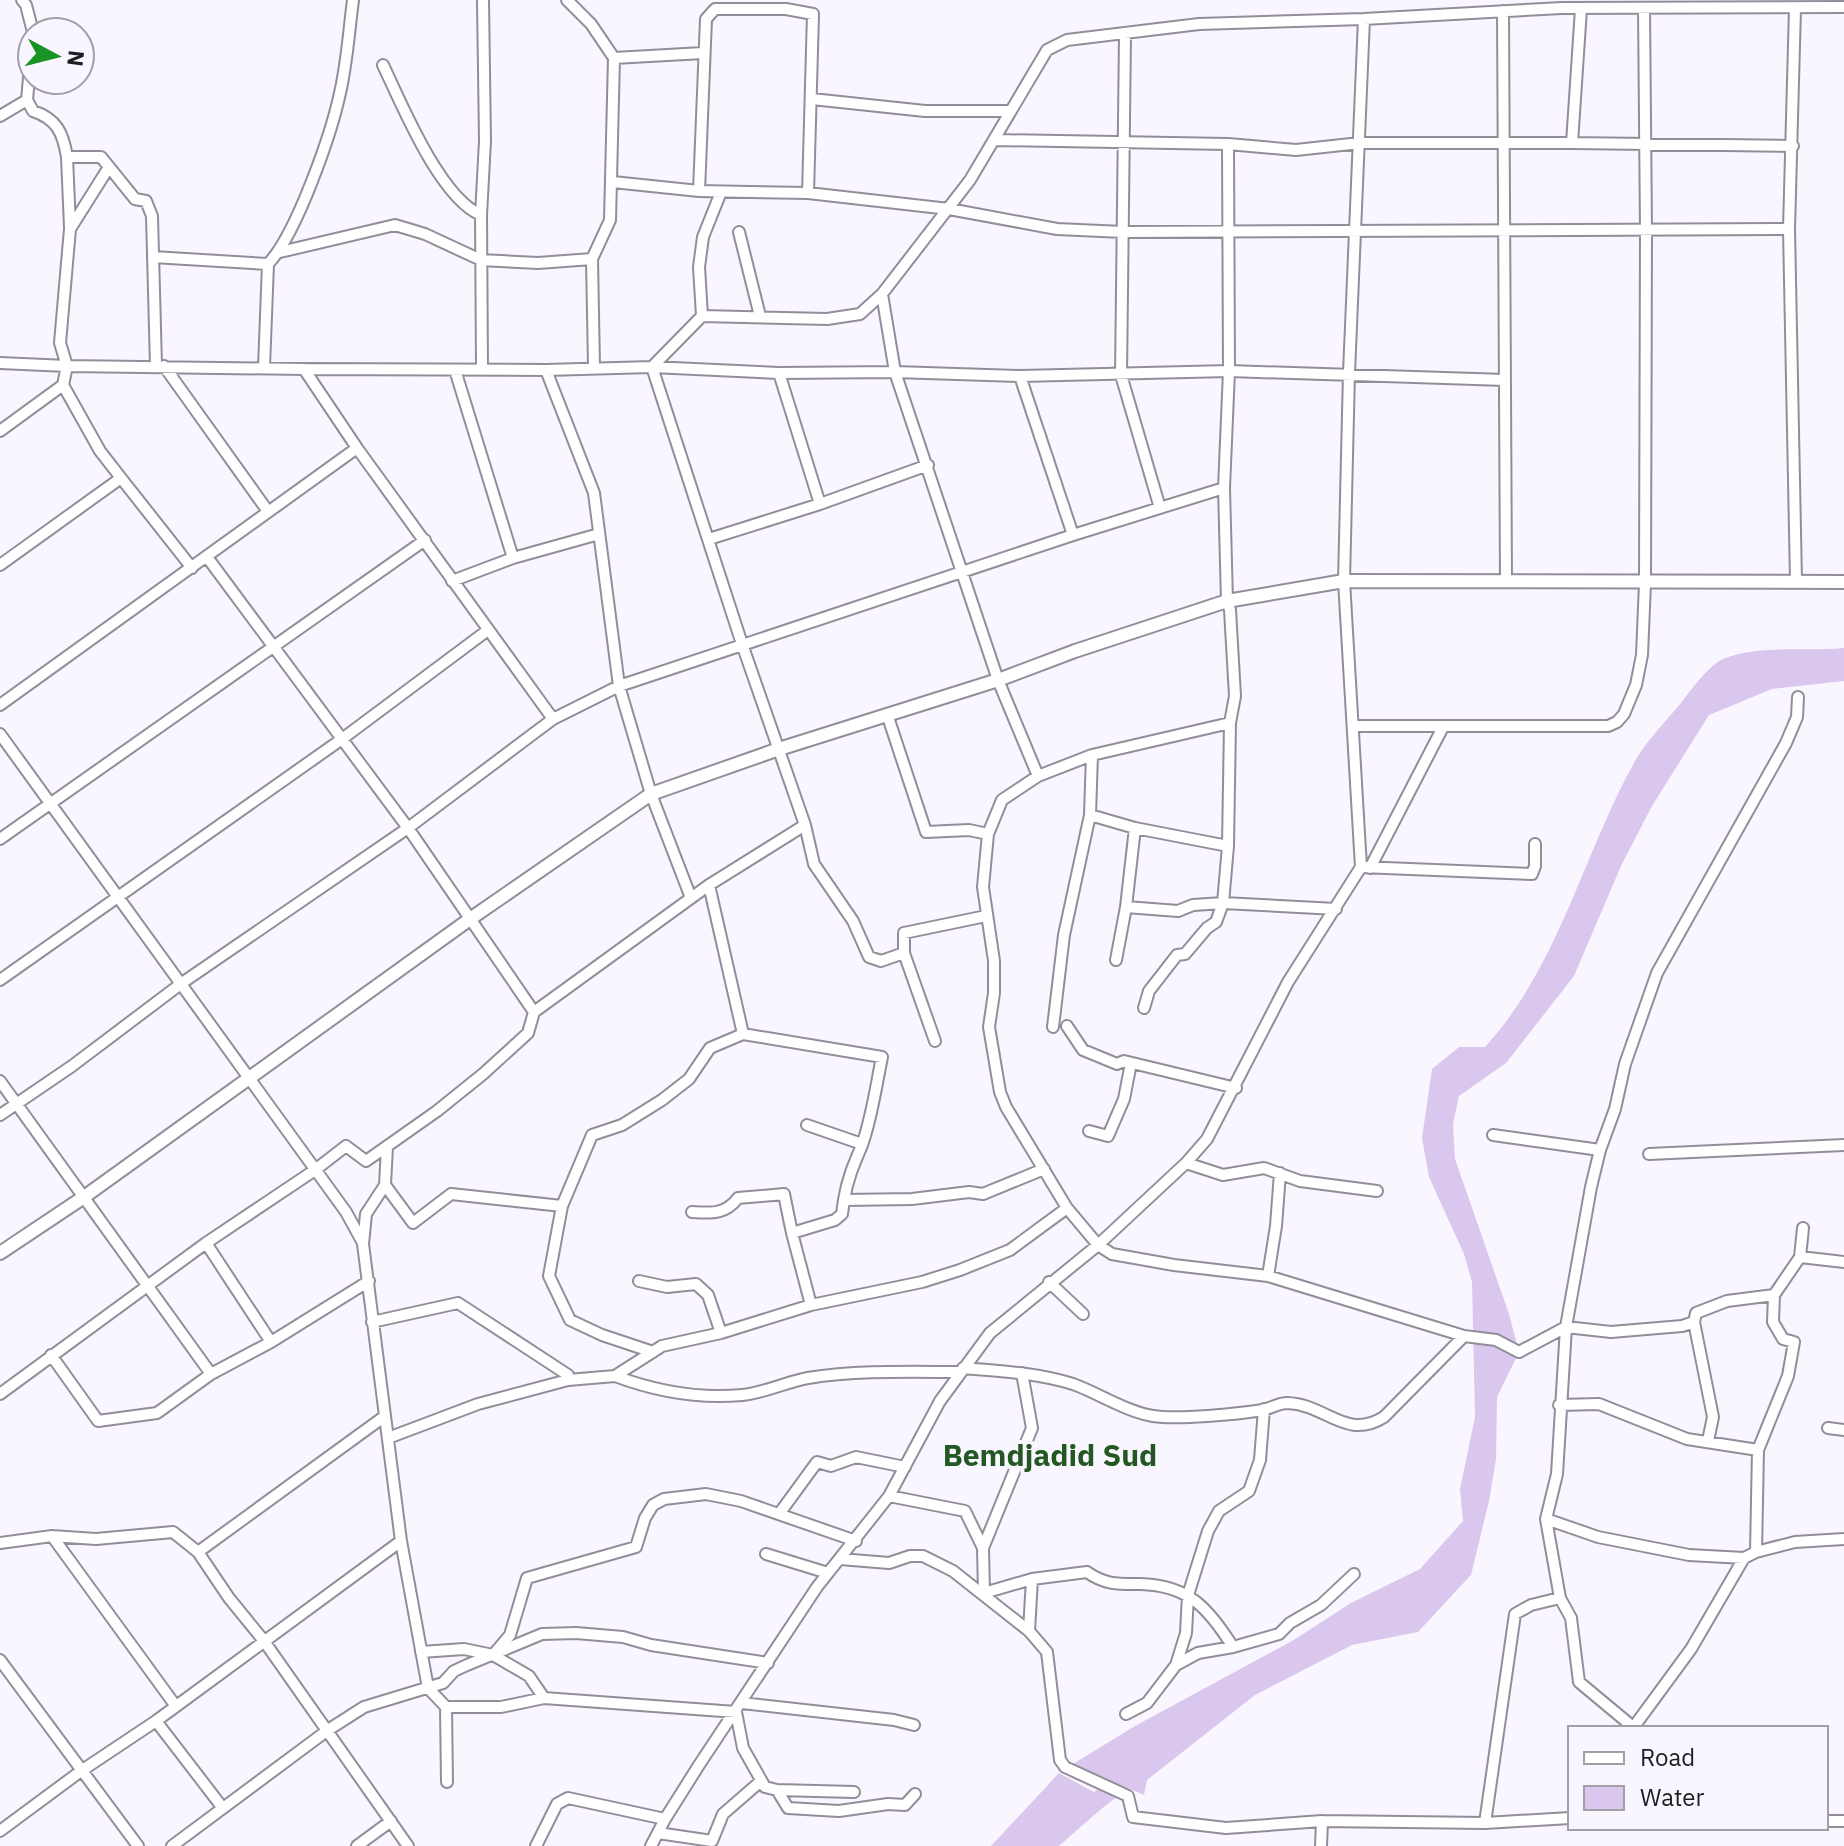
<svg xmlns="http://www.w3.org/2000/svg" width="1844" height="1846" viewBox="0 0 1844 1846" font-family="'IBM Plex Sans',sans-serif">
<rect width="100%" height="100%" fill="#faf6ff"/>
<!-- water -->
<path fill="#dac7ee" d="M1844 648V681L1772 689 1709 715 1652 806 1621 866 1574 976 1506 1063 1459 1096 1453 1124 1455 1159 1509 1314 1519 1352 1497 1397 1496 1459 1489 1501 1471 1575 1418 1632 1352 1645 1255 1695 1147 1780 1144 1795 1073 1764 1135 1726 1292 1641 1351 1603 1420 1569 1463 1521 1460 1489 1475 1417 1472 1282 1464 1254 1429 1177 1422 1138 1432 1069 1459 1047H1485C1559 966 1583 854 1635 761 1647 740 1666 721 1681 703 1690 691 1710 664 1723 659 1761 644 1804 652 1844 648Z
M1059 1773 1110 1801 1059 1846H991Z"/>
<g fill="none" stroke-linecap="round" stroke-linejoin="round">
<!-- river -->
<path stroke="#dac7ee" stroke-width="18" d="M1084 1811 1137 1770"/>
<defs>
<path id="minor" d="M22 0 26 5 33 32
M567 0 591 24 614 58 610 220 592 259 594 367
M1795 8 1789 229 1796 581
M1503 11 1506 582
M1125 35 1121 375 1160 508
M32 45 27 100 33 111C57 119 63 133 67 157H101L135 199 146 201 152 216 156 366
M614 58 703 53
M383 65C402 105 440 198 481 215
M812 99 925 111H1011
M0 116 27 100
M996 140 1228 144 1296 150 1360 143H1572L1793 146
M1572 143 1581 9
M67 157 70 227
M613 182 699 191 808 193
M699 191 706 19 715 9H786L813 14 808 193 949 209 1057 229 1123 232 1789 229
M739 232 760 316
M280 252 395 225 425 234 481 260 538 263 592 259
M153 257 268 264
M882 294 895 372 998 680 1038 776
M702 316 827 319 860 314 882 294 970 180 1047 50 1067 40 1199 24 1364 19 1562 8 1844 7
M0 363 67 366 304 369 546 370 652 367 779 373 895 372 1020 376 1229 371 1505 380
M164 366 267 510
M264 367 268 264C296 235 331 135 340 93 347 63 349 31 353 0
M304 369 357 448 553 719
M482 369 481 215 485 141 483 0
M546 370 594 493 619 686 651 794 691 898
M779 373 820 504
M1020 376 1073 535
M0 431 63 385
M121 478 192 568
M709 539 820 504 928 465
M207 557 408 828 534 1012
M513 558 599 534
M0 565 121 478 100 451 63 385 67 366 60 343 70 229 109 167
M452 581 513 558 455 370
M0 705 357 448
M887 714 926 832 969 830 988 834
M1230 723 1092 755 1038 776 1002 800 988 834 983 887 994 961V993L989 1027 1000 1092 1006 1107 1067 1208 1098 1245 1112 1254 1174 1265 1268 1276 1464 1336 1496 1340 1519 1352 1566 1327 1611 1332 1682 1326 1694 1322
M1354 726H1608L1617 722 1624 714 1636 685 1642 655 1645 583 1646 231 1644 8
M0 734 346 1212 363 1243
M1090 815 1135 828
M805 825 814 864 853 921 869 957 881 961 904 953
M0 839 425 540
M1361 867 1532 874 1535 866V844
M1370 868 1443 727
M709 885 743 1034
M1126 907 1178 911 1193 905 1223 903 1336 909
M1116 960 1126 907 1135 828 1228 846
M0 980 342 739 488 630
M1144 1008 1149 991 1177 955 1185 954 1207 928 1216 922 1223 903 1228 846 1230 723 1235 696 1230 610 1227 601 1224 488 1229 371 1228 144
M1067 1026 1083 1050 1117 1064 1124 1061 1236 1088
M1053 1027 1064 935 1090 815 1092 755
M935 1041 904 953V933L986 916
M0 1081 211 1374
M0 1115 72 1066 182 983 408 828 553 719 619 686 1073 535 1224 488
M807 1125 862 1144
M1089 1131 1108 1136 1124 1099 1131 1063
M1493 1135 1600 1150
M387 1147 385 1185 366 1214 363 1244 401 1541 428 1688 446 1707H501L544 1698 736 1712 743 1748 765 1787 777 1790 854 1792
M1649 1154 1844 1145
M1186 1163 1223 1175 1264 1168 1300 1181 1377 1191
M385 1185 413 1223 451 1194 562 1206 592 1135 622 1125 662 1100 689 1079 710 1048 743 1034 882 1057C876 1086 872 1117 862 1145 854 1164 847 1180 844 1200
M562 1206 549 1276 570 1320 602 1335 653 1352
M692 1212C711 1213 725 1215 738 1198L784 1194 792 1233
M206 1243 271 1342
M1800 1257 1803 1228
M1268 1276 1276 1226 1280 1173
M639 1281 667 1287 696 1284 708 1295 721 1333
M1049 1282 1083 1314
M811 1305 792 1233 835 1220 842 1214 844 1200 912 1199 969 1192 983 1194 1044 1169
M372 1322 458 1303 568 1375V1380
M51 1355 98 1421 157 1413 211 1374 271 1342 369 1281
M963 1368C1000 1371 1038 1373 1073 1384 1098 1393 1127 1412 1153 1416 1177 1420 1238 1414 1263 1410 1271 1408 1279 1403 1287 1403 1326 1404 1346 1441 1384 1417L1464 1336
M615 1376C655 1391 699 1399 742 1395 764 1393 786 1382 808 1378 858 1370 911 1372 961 1372
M0 1394 206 1243 315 1170 346 1146 366 1161 437 1111 483 1074 528 1033 534 1012 709 885 805 825 742 644 652 367 702 316 699 267 703 237 721 192
M1559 1405 1599 1404 1687 1439 1758 1450
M1828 1428 1844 1430
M388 1438 478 1404 568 1380 615 1376 662 1346 721 1333 811 1305 922 1282 960 1270 1010 1250 1067 1208
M1708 1441 1713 1417 1694 1322 1696 1313 1727 1301 1774 1295 1800 1257 1844 1262
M889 1496 965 1511 983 1548 984 1593 1032 1579 1087 1572C1105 1585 1119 1584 1140 1584 1189 1585 1209 1609 1233 1647
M779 1514 817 1462 831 1466 856 1457 905 1467
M1546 1519 1598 1537 1689 1555 1744 1558 1756 1552 1795 1542 1844 1539
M52 1536 175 1705
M0 1543 52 1536 96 1539 173 1532 198 1552 229 1598 264 1641 408 1846
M983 1548 1032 1428 1022 1373
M198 1552 385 1416
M1756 1552 1758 1450 1788 1376 1794 1342 1783 1339 1773 1322 1774 1295
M766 1554 828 1573
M840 1559 889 1563 910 1556H923L953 1571 1029 1631
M1032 1579 1029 1631 1047 1652 1060 1760 1065 1767 1128 1796 1133 1817 1226 1828 1322 1821 1485 1823 1570 1818
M421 1652 464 1649 493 1655 510 1635 527 1578 636 1547 645 1518 653 1505 664 1499 706 1494 741 1501 856 1541
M493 1655 529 1676 544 1698
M0 1660 138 1846
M1176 1665 1198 1653 1233 1647 1279 1634 1290 1623 1321 1605 1354 1574
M742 1703 894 1720 914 1725
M446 1707 447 1782
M1126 1714 1147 1703 1176 1665 1186 1633 1188 1595 1208 1531 1219 1511 1249 1491 1260 1460 1264 1409
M156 1721 222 1807
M1633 1727 1579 1682 1571 1618 1560 1598 1546 1519 1557 1474 1566 1327 1591 1187 1600 1150 1615 1109 1625 1064 1657 973 1786 743 1797 717 1798 697
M1633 1728 1691 1649 1744 1558
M777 1790 788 1808 839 1811 888 1804 905 1805 915 1794
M1826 1821H1844
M1485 1823 1515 1614 1531 1605 1560 1598
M0 1831 81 1771 156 1721 401 1541
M658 1833 712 1841 723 1814 761 1781
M172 1846 328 1730 364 1707 443 1683 454 1671 467 1665 542 1634 576 1633 623 1637 651 1645 768 1663
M357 1846 391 1821
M536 1846 557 1804 568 1798 665 1819
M651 1846 665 1819 699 1765 817 1587 889 1496 940 1401 990 1333 1098 1245 1186 1163 1207 1139 1288 982 1361 867 1344 581 1349 373 1364 19
M1321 1846 1322 1821"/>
<path id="tertiary" d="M0 1253 84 1197 470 919 651 794 779 749 998 680 1075 651 1227 601 1344 581 1844 582"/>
</defs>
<!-- minor casing -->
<use href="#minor" stroke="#938d9a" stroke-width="14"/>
<!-- tertiary casing -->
<use href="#tertiary" stroke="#938d9a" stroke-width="16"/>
<!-- minor -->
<use href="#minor" stroke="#fff" stroke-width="10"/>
<!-- tertiary -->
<use href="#tertiary" stroke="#fff" stroke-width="12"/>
</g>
<g text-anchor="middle" stroke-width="8" stroke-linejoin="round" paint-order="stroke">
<!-- neighbourhood labels -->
<g font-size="30" font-weight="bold" fill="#235823" stroke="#faf6ff">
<text x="1050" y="1466">Bemdjadid Sud</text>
</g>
</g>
<!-- legend -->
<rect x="1568" y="1726" width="260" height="104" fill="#faf6ff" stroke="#a29fa7" stroke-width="2"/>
<rect x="1584" y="1752" width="40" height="12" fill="#ffffff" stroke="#a29fa7" stroke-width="2"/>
<text x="1640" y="1766" font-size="24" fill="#1f1d22">Road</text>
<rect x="1584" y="1786" width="40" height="24" fill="#dac7ee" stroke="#a29fa7" stroke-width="2"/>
<text x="1640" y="1806" font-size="24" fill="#1f1d22">Water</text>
<!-- north arrow -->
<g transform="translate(56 56) rotate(97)"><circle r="38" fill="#faf6ff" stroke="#a29fa7" stroke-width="2"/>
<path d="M0-6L14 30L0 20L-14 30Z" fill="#199424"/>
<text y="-12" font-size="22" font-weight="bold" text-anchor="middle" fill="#1f1d22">N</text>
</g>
</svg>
